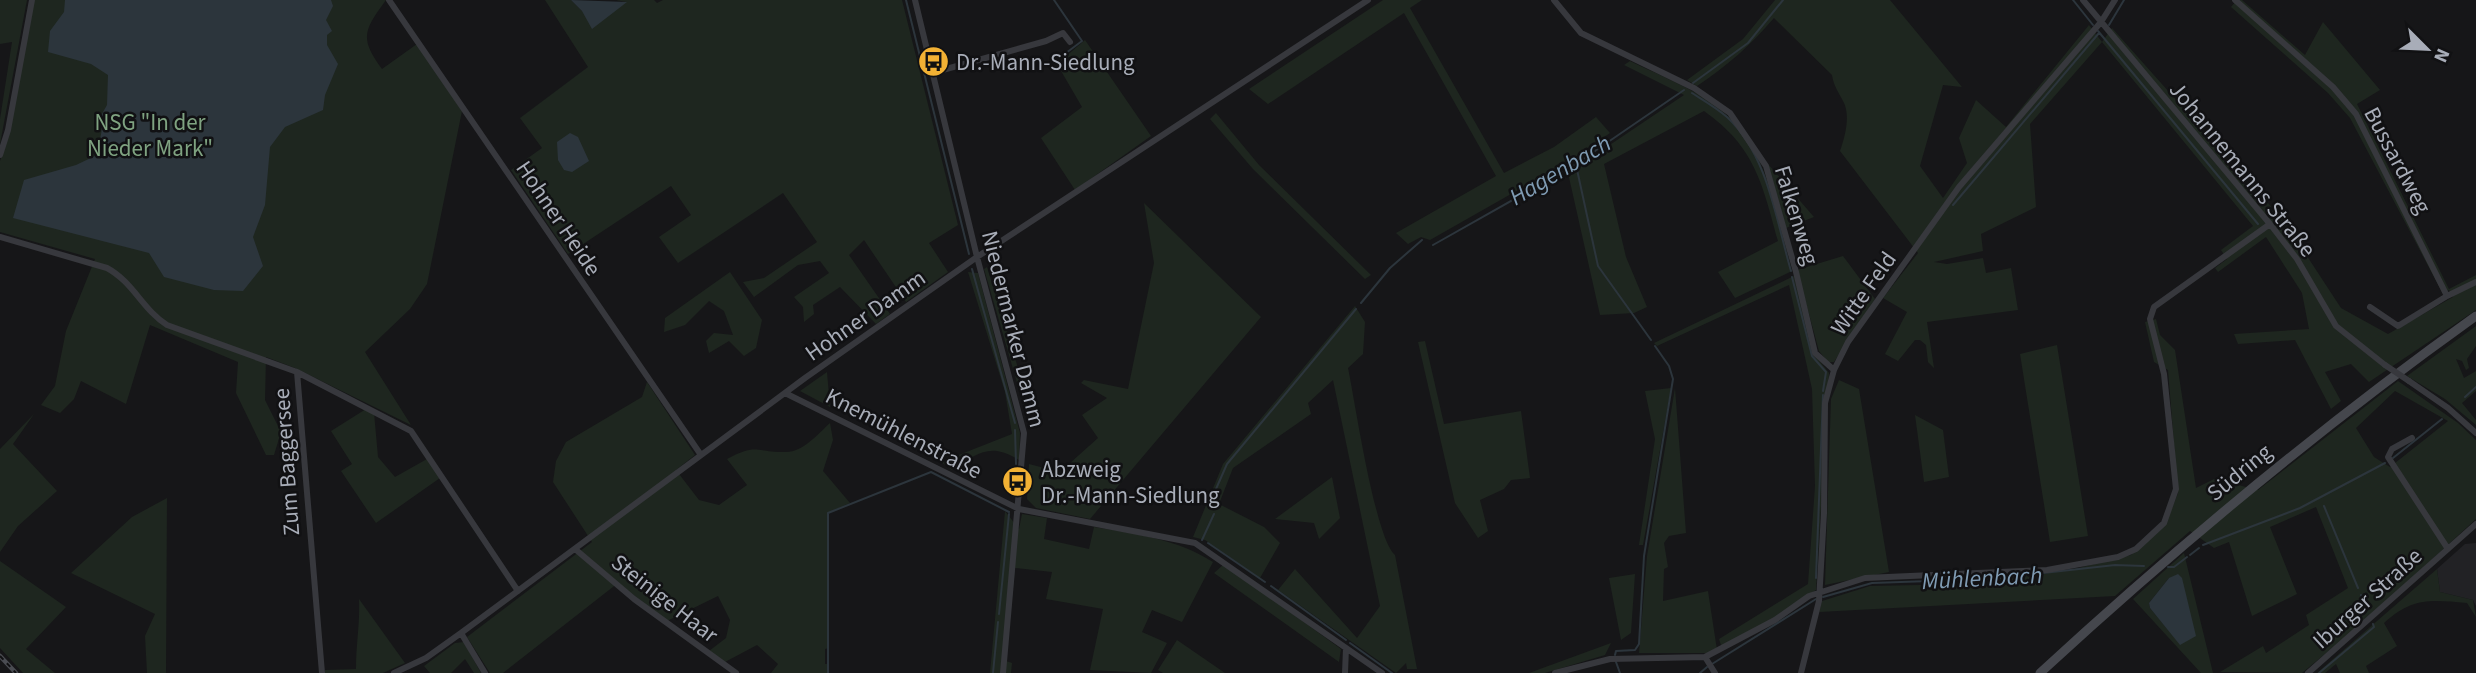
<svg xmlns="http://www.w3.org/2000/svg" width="2476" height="673" viewBox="0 0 2476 673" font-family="'Source Sans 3',sans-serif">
<rect width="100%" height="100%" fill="#161618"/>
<!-- built -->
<path fill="#222225" d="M2476 543V606L2473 600 2440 592 2437 569 2465 544Z"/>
<!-- green -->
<path fill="#1e261f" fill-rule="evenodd" d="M0 0H27L0 144V119L12 42 0 44Z
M33 0H386C364 30 359 38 382 69L417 44 462 111 427 284 410 309 365 352 411 425 295 368 266 357 265 400 281 432 274 455H266L236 393 238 362 150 325 126 404 81 381 74 399 60 413 41 405 55 386 66 331 95 259 0 232V161L10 130Z
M545 0H571L582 11 626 2 616 0H654L657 3 663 0H902L958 225 929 243 948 272 906 302 864 240 849 255 890 314 876 324 840 287 813 305 814 314 804 322 803 307 794 297 829 273 820 261 798 265 754 297 743 282 764 278 817 242 783 193 678 263 659 237 691 215 671 186 568 254 511 170 542 148 520 118 588 67Z
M1383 0H1422L1410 8 1504 173 1554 147 1596 117 1610 133 1571 160 1430 240 1421 237 1408 244 1396 233 1496 176 1404 13 1268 104 1249 89Z
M1775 0H1890L1962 87 1943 85 1920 166 1943 198 1967 163 1959 138 1976 100 2006 127 2089 25 2102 42 2112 28 2284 221 2341 308 2388 334 2453 297 2449 290 2443 294 2350 118 2328 93 2231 7 2237 0H2242L2305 55 2323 22 2380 90 2357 104 2449 289 2476 275V310L2369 382 2351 364 2325 372 2341 401 2331 409 2295 340 2238 344 2234 334 2309 329 2302 293 2266 237 2218 272 2215 268 2227 259 2221 250 2253 226 2102 42 2030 124 2036 207 1981 234 1983 251 1934 262 1947 264 1983 258 1986 273 2011 268 2018 310 1927 322 1934 368 1928 362 1926 345 1920 340H1915L1898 361 1885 354 1907 312 1883 298 1918 253 1840 151C1845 137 1851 115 1843 101 1838 91 1834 87 1832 75L1774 18C1751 45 1727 66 1697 86L1687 80 1743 39Z
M1085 40 1151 136 1075 190 1041 138 1082 107 1057 64Z
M1630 61C1663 77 1701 91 1729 117 1769 156 1778 219 1792 271L1735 298 1718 272 1778 241C1762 183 1755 147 1704 111L1604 164 1626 257 1647 307 1634 313 1600 315 1568 173 1684 95 1624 65Z
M1216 113 1259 165 1371 275 1365 279 1253 169 1210 119Z
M1768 164 1814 217 1786 228Z
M1144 203 1261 317 1090 519 1036 508 1027 499 1029 464 1060 472 1098 438 1082 415 1107 398 1081 383 1084 380 1128 389 1154 263Z
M1843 256 1875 299 1834 362H1828L1819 351 1797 270Z
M987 267 1030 407 1025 410 984 269Z
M730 272 762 320 756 348 744 356 729 341 709 353 706 341 714 333 733 335 724 311 709 301 685 325 664 332 665 318Z
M968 272 978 273 1020 433 1019 460C990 442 978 453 952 470L941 462 1012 434 1005 392Z
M1794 276 1814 354 1829 373 1816 590 1773 619 1722 648 1719 639 1808 584 1815 486 1812 389 1789 285 1657 346 1654 343Z
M1355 306 1365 322 1363 354 1348 368C1355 401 1375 538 1395 555L1417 669H1407L1406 663 1396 673 1278 590 1295 569 1357 638 1380 606 1333 380 1308 403 1311 414 1233 468 1219 504 1264 527 1280 543 1260 578 1205 540 1193 537 1223 464Z
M2156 319 2160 335 2175 350 2196 488 2214 479 2258 490 2398 381 2458 423 2476 440V519L2366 620 2302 673 2220 672 2263 646 2266 653 2309 625 2306 615 2348 588 2316 507 2270 527 2297 594 2252 616 2229 542 2214 548 2190 531 2115 596 1819 612 1822 601 1870 586 1969 584 2070 570 2131 555 2166 523 2178 493 2168 370 2154 362 2145 322ZM2395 391 2448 421 2390 467 2374 457 2356 428Z
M2476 326V346L2467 359 2469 368 2466 370 2462 361 2456 359 2464 378 2476 371V391L2462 403 2476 420V425L2445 399 2407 376Z
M1425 341 1444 424 1521 411 1530 478 1511 480 1504 489 1480 500 1488 531 1478 538 1455 503 1418 342Z
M2057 345 2088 536 2050 542 2020 354Z
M827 372 830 407 800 391Z
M1839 380 1859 389 1889 572 1825 585 1831 399Z
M647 382 695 455 676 470 699 500 719 505 747 485 727 459C757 443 754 452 785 452 802 453 818 434 830 423L833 440 823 471 850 503 828 513 829 648 825 649V664H829V673H771L778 664 757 645 725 662 709 651 726 638 730 620 718 596 667 621 618 583 503 673H490L467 637 592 542 553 482 556 461 566 442 642 397Z
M1671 388 1643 545H1639L1655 439 1645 391Z
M1675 388 1686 533 1669 536 1664 543 1668 567 1664 569 1663 601 1708 591 1717 650 1709 653H1639L1647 556Z
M366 409 374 413 378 457 395 477 427 459 440 478 376 523 341 471 352 464 331 431Z
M34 414 13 444 57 491 18 526 0 552V449Z
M1915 415 1943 430 1949 477 1924 482Z
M1332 477 1340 518 1319 539 1314 523 1275 519Z
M167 498 166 673H147L145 636 155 614 71 573 132 517Z
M1005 511 1019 529 1022 514 1047 518 1044 539 1089 549 1094 527C1136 534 1177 539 1213 562L1182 622 1152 610 1142 632 1167 643 1151 673 1090 670 1103 609 1046 599 1052 572 1015 568 1006 661 1012 663 1011 673H990Z
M2184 553 2213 673H2201L2133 599ZM2169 578 2182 579 2180 644 2150 608 2149 603Z
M0 561 66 607 26 649 55 673H23L0 648Z
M1224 564 1341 649 1339 662 1214 573Z
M2437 569 2440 592 2473 600 2476 617 2467 603C2430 600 2413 597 2384 623L2397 646 2366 666 2369 673H2340L2336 664 2325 673H2317Z
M1635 574 1631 633 1621 640 1609 578Z
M359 599 405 663 383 673H325V670L356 669C356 644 360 624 359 599Z
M1177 640 1225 673H1163L1158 670Z
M464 642 481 673H474L465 659 451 673H430L424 666 455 643Z
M1611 643 1605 655 1545 673H1529Z"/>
<!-- water -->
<path fill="#2c353c" d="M65 0H331L333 6 326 20 332 31 327 35V45L338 64 325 95 323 110 285 127 270 147 265 205 253 237 263 266 243 291 214 290 164 277 149 253 13 218 24 180 76 165 97 155 102 129 99 119 107 105 108 75 91 64 48 52 50 31 64 12Z
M571 0 627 2 592 29 582 11Z
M570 133 578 137 589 161 572 172 564 170 558 160 557 142Z
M2178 574 2182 578 2196 636 2180 645 2150 608 2149 603 2169 578Z"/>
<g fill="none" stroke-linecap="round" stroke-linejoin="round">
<!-- stream -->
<path stroke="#2c353c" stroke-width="2" d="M906 0 969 254
M2073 0 2093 25
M2109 25 2124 0
M2098 31 2258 224
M1054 62 1082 41 1054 0
M1693 83 1748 43 1783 0
M1692 93C1703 100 1717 108 1727 117 1768 155 1776 220 1791 271
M1576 165 1598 266 1651 340
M1953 205 2099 33
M1433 245 1573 166 1684 90
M972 269 1015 423
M1792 277 1812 356 1826 372 1823 391
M1361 303 1390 268 1422 240
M2465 397 2476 387
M1015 430 1016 464
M2393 458 2442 419
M1212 498 1227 464 1356 309
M2324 506 2358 588
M1202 540 1214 514
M1208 543 1265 582
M2203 545 2300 508 2385 463
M2190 555 2199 548
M2168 567H2174L2187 557
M1816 578 1823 395
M1271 586 1346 640
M2361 595 2367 609
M1823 597 1872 583 1988 579 2115 565 2144 566
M999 614 1009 514
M1350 643 1392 673
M1615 655 1616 651 1635 650 1639 644 1644 556 1673 379 1669 366 1655 346
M1616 662 1620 673
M1712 664 1816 599
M828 673V513L931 472 1009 512
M993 673 998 622
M1700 673 1707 667
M2319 673 2374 627 2373 624"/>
<!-- street -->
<path stroke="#37383d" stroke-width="6" d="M389 0 701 455
M915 0 977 257 1024 433 1003 673
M1554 0 1581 33 1694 88 1730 113 1766 166 1796 272 1815 353 1834 370
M2083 0 2270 224 2297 259 2336 326 2385 365
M2235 0 2333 87 2356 114 2447 296 2476 282
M932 73 1046 41 1063 33 1070 42
M0 155 8 130 32 0
M0 237 107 268C133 282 143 310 167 325L297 372 322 673
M2370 307 2398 326 2447 296
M297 372 411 431 518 591
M2409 381 2448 408 2476 433
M785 393 1019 509 1195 543 1382 673
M2412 438 2392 449 2388 457 2448 549
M575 549 634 599 736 673
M461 633 485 673
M1705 657 1715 673
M394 673 426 658 461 633 805 378 977 257 1368 0
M1345 673 1346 648
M1555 673 1610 659 1705 657 1775 620 1809 596 1865 578 2047 570 2118 557 2136 549 2164 523 2176 489 2164 374 2150 319 2154 307 2270 224
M1801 673 1819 601 1824 513 1825 403 1834 370 1848 342 1959 187 2101 22 2115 0
M2308 673 2476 524"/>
<!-- secondary -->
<path stroke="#45474d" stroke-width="9" d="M2040 673C2179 545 2322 426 2476 316"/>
<defs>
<path id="rail" d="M0 656 16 673"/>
</defs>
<!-- rail casing -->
<use href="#rail" stroke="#4a4c52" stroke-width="4.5"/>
<!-- rail -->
<use href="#rail" stroke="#111113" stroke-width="2" stroke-dasharray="5" stroke-linecap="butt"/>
<!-- street-bridge -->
<path stroke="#37383d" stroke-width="6" d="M2385 365 2409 381"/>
</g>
<!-- icons -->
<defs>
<symbol id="bus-disc" viewBox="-11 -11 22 22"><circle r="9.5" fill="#f2b134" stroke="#111113"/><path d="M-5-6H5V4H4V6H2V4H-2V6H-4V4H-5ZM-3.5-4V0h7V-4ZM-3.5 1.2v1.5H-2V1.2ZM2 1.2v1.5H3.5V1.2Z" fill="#111"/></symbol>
</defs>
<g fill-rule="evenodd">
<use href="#bus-disc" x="916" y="44" width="35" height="35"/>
<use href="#bus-disc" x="1000" y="464" width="35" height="35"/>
</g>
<g text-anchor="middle" stroke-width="5" stroke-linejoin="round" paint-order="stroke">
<!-- poi labels -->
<g font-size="23" fill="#a8adb8" stroke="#111113" text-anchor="start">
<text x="956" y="70">Dr.-Mann-Siedlung</text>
<text x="1041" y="477">Abzweig<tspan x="1041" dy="26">Dr.-Mann-Siedlung</tspan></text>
</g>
<!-- park labels -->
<g font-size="23" fill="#7fa381" stroke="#111113">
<text x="150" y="130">NSG "In der<tspan x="150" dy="26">Nieder Mark"</tspan></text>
</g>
<!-- street labels -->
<g font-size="23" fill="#a8adb8" stroke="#111113">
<text transform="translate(2398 160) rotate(62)" y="8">Bussardweg</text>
<text transform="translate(2243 169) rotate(51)" y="8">Johannemanns Straße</text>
<text transform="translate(1797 215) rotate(73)" y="8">Falkenweg</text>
<text transform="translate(559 218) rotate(56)" y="8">Hohner Heide</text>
<text transform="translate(1863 293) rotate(-55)" y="8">Witte Feld</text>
<text transform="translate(865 315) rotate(-35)" y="8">Hohner Damm</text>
<text transform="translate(1014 329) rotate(76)" y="8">Niedermarker Damm</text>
<text transform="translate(904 433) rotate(27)" y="8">Knemühlenstraße</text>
<text transform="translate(286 462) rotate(-94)" y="8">Zum Baggersee</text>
<text transform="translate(2239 472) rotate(-39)" y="8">Südring</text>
<text transform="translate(665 598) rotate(38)" y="8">Steinige Haar</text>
<text transform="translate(2367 598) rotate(-42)" y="8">Iburger Straße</text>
</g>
<!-- water labels -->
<g font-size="24" font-style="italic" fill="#7f9bb3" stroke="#111113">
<text transform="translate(1560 170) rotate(-31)" y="8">Hagenbach</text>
<text transform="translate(1982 578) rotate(-3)" y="8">Mühlenbach</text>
</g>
</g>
<!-- north arrow -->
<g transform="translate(2427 49) rotate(114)" stroke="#111113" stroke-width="5" paint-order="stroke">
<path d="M0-5L12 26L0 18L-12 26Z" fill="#a8adb8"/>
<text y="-10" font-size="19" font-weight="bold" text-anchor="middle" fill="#a8adb8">N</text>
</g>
</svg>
